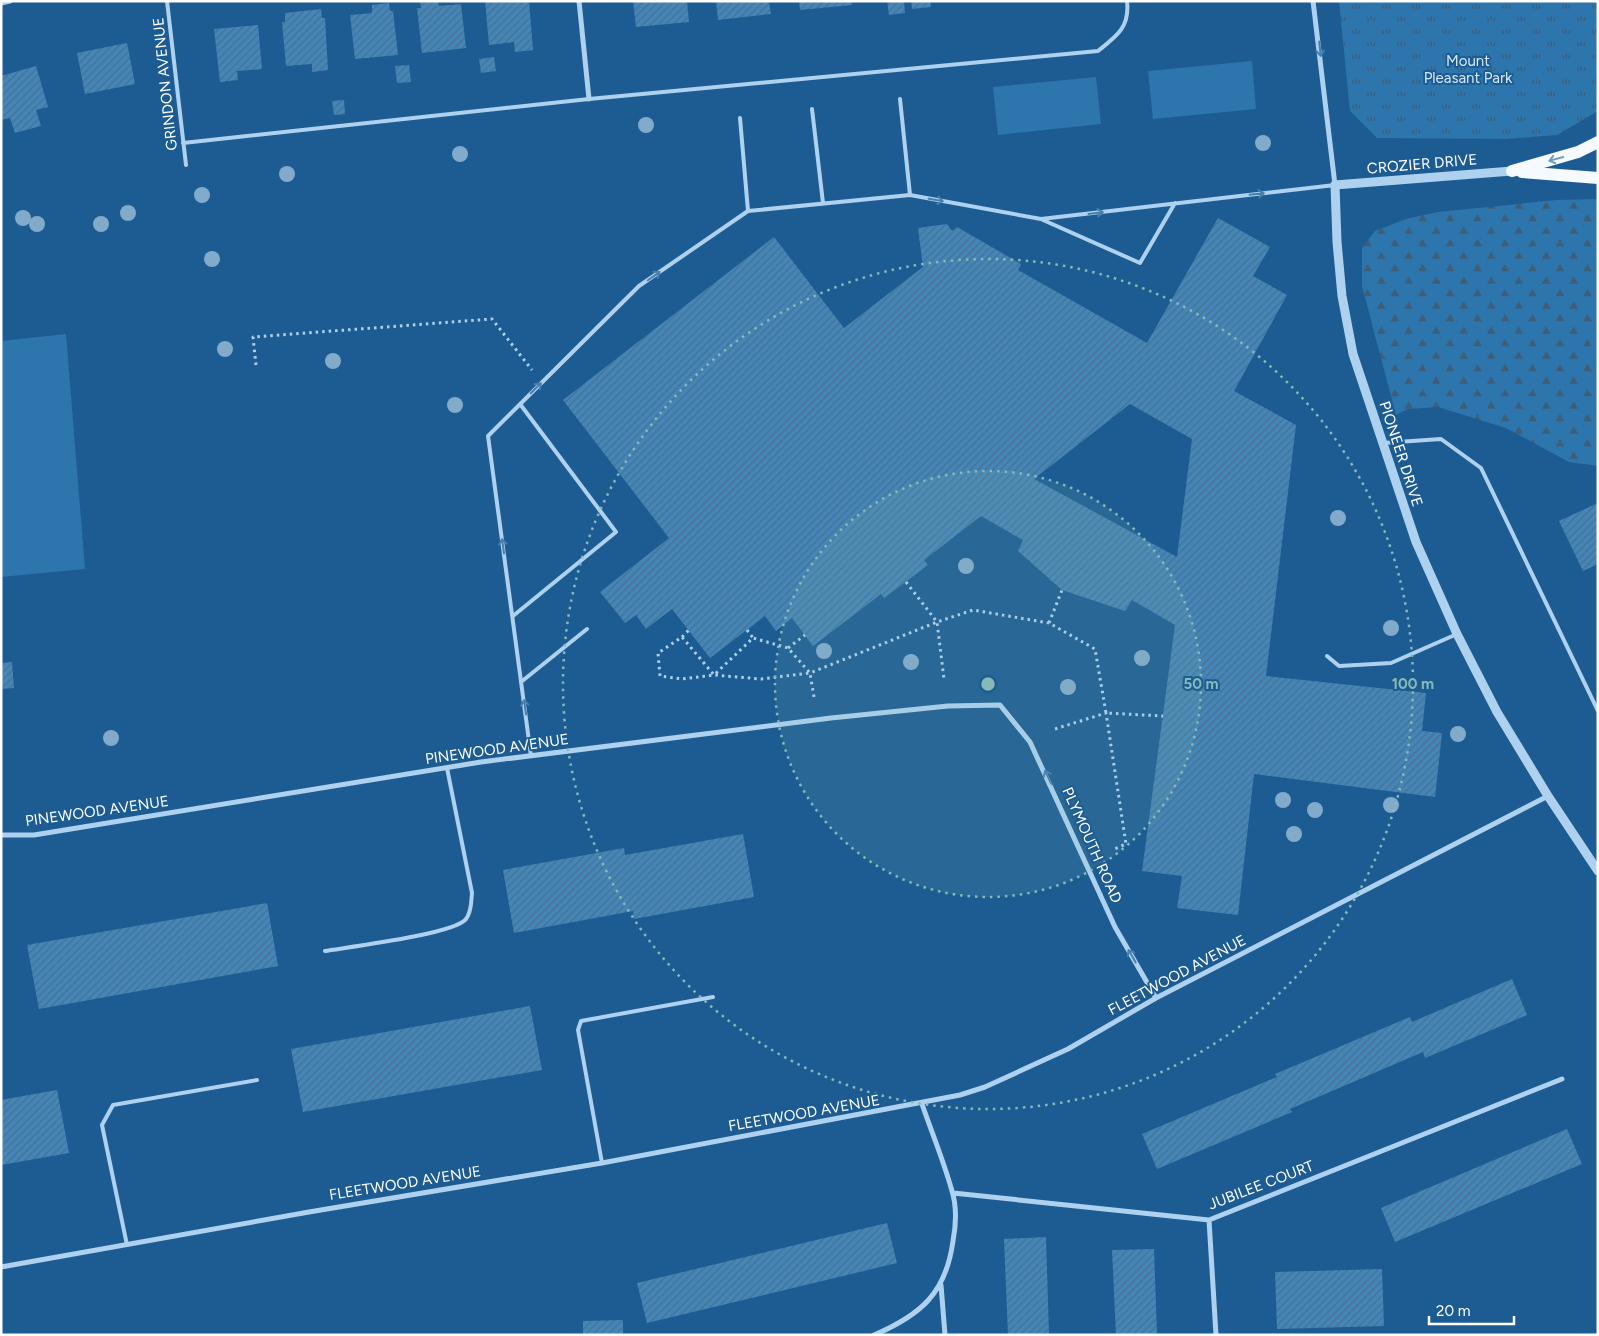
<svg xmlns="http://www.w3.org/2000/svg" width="1599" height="1336" viewBox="0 0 1599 1336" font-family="Figtree,sans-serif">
<defs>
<pattern id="forest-firs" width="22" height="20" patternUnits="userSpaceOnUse" patternTransform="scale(1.25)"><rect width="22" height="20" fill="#2d75ad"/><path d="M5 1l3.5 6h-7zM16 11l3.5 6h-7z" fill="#3e5e78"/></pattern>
<pattern id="park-tufts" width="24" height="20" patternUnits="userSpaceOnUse" patternTransform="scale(1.25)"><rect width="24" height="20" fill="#2d75ad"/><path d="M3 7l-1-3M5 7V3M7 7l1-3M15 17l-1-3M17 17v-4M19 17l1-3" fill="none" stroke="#3e5e78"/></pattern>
<pattern id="building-hatch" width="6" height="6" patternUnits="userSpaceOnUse" patternTransform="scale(1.25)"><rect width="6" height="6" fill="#4586b9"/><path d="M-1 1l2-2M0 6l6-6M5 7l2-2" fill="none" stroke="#486f8d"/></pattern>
</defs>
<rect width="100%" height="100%" fill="#1d5c92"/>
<!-- grass -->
<path fill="#2d75ad" d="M1252 61 1256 109 1153 119 1148 71Z
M1096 77 1101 124 998 135 993 87Z
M66 334 85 569 1 577V341Z"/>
<!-- forest -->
<path fill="url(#forest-firs)" d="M1598 199V466L1569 462 1506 428 1438 407 1408 409 1396 415 1362 286V248L1375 231 1406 219 1438 212 1557 200Z"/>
<!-- park -->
<path fill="url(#park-tufts)" d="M1339 1H1598V111L1557 135 1505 139 1377 138 1350 111Z"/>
<!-- building -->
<path fill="url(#building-hatch)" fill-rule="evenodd" d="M420 1H438L439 6 461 4 466 48 422 53 417 8H421Z
M485 1H529L533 50 515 52 514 42 489 45Z
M633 1H687L689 22 636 27Z
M716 1H769L771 14 718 20Z
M799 1H852V5L800 10Z
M887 1H904L905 13 889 15Z
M911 1H930L931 7 912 9Z
M389 3 390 11H393L398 55 355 59 350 15 372 13V5Z
M321 9 322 18H325L328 70 312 72V64L286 66 282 22H285V13Z
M258 25 262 69 237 71 238 80 220 82 214 29Z
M127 43 135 84 85 94 77 53Z
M494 57 496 71 481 73 479 59Z
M409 65 411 82 397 83 395 66Z
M36 66 48 107 36 110 41 126 15 133 10 118 1 120V76Z
M344 100 345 114 334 115 332 101Z
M1218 218 1270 247 1253 276 1287 295 1234 391 1296 425 1266 676 1426 693 1422 731 1442 733 1435 797 1254 774 1238 915 1177 908 1182 876 1142 871 1175 625 1132 600 1125 611 1062 590 1018 551 1023 540 981 516 924 560 928 565 884 598 881 594 813 646 792 618 776 631 765 616 710 658 672 609 646 629 636 615 625 623 600 592 669 538 563 400 774 237 844 328 923 267 918 228 947 224 952 231 957 227 1021 264 1018 270 1147 343ZM1130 404 1192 439 1177 557 1034 479Z
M1598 503V564L1583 571 1559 521Z
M12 662 14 688 1 689V663Z
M743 834 754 897 634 919 633 911 514 933 503 870 624 848 625 855Z
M267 903 278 966 39 1009 27 945Z
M1512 979 1527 1015 1425 1058 1423 1052 1290 1109 1292 1112 1157 1169 1142 1134 1277 1077 1275 1074 1410 1017 1412 1022Z
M530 1006 542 1070 303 1112 291 1049Z
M57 1090 69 1153 1 1165V1100Z
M1567 1129 1582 1164 1395 1242 1381 1208Z
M887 1223 897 1263 647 1323 637 1283Z
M1046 1237 1049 1335H1008L1004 1239Z
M1154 1249 1157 1335H1116L1112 1250Z
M1382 1269 1384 1326 1277 1329 1275 1272Z
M623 1320V1335H583V1321Z"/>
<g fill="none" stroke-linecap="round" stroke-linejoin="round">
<!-- path -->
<path stroke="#add1ee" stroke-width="3" stroke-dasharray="2.5 4" stroke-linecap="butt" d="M256 365 253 337 492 319 532 370
M906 582 937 622 944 679
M1049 623 1062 590
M747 630 753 638
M682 637 689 630
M788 648 805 635
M814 697 810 673 761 679 714 675 682 679 660 676 658 653 682 637 714 675 753 638 788 648 810 673 937 622 973 610 1049 623 1095 649 1106 713 1163 716
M1055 729 1106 713 1126 844 1112 850"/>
<!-- service -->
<path stroke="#add1ee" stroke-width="4" d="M167 1 186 165
M900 99 910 195
M812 109 823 203
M740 118 748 211
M183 143 589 99 1098 51C1117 36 1130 27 1127 1
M1043 220 1140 263 1175 203
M1383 443 1441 439 1481 468 1598 711
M513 616 616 532 520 404
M1327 656 1339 666 1391 663 1457 634
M521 682 587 629
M531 756 488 436 639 286 748 211 910 195 1041 219 1335 185
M325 951C349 947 455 934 466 919 472 911 471 901 472 893L447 768
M602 1163 578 1030 581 1021 713 997
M127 1245 102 1125 113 1105 257 1080"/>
<!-- minor -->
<path stroke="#add1ee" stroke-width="5" d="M579 1 589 99
M1313 1 1335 185
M1 3 10 1
M1 835H34L481 762 831 718 948 706 1000 705 1030 742 1115 927 1156 998
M953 1193 1209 1220 1562 1079
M1209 1220 1216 1335
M1 1267 309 1212 602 1163 960 1095 985 1087 1068 1049 1156 998 1548 796
M941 1285 945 1335
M874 1335C921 1315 946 1293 953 1241 956 1225 957 1207 952 1191 944 1162 932 1133 922 1104"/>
<!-- tertiary -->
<path stroke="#add1ee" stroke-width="9" d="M1512 171 1335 185 1337 242 1342 296 1353 354 1416 542 1457 634 1497 712 1548 796 1598 871"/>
<!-- primary -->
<path stroke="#f5faff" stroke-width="12" d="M1512 171 1578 152 1598 142
M1522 172 1598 178"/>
</g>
<!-- trees -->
<g fill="#81aacb">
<circle cx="646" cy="125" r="8"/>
<circle cx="1263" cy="143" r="8"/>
<circle cx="460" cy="154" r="8"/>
<circle cx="287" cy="174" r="8"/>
<circle cx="202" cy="195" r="8"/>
<circle cx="128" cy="213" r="8"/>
<circle cx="23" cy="218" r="8"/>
<circle cx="37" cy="224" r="8"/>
<circle cx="101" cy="224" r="8"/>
<circle cx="212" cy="259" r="8"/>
<circle cx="225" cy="349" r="8"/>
<circle cx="333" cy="361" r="8"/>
<circle cx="455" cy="405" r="8"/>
<circle cx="1338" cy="518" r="8"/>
<circle cx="966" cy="566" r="8"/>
<circle cx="1391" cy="628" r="8"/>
<circle cx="824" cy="651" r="8"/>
<circle cx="1142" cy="658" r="8"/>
<circle cx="911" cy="662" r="8"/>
<circle cx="1068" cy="687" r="8"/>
<circle cx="1458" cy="734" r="8"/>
<circle cx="111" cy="738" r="8"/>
<circle cx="1283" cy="800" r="8"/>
<circle cx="1391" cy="805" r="8"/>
<circle cx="1315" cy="810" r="8"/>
<circle cx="1294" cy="834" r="8"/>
</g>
<!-- one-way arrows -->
<defs><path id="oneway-shaft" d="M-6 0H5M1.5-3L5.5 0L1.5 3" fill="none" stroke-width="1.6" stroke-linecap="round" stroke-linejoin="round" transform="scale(1.25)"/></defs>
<g stroke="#487fae">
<use href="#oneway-shaft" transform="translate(1320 49) rotate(84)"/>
<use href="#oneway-shaft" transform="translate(1257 194) rotate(-6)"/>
<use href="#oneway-shaft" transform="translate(936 200) rotate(10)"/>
<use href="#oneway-shaft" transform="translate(1096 213) rotate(-7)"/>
<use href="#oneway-shaft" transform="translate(654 276) rotate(-35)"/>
<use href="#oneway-shaft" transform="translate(536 388) rotate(-45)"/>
<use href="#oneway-shaft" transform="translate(503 546) rotate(-98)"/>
<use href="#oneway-shaft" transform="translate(525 707) rotate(-98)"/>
<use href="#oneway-shaft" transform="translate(1048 777) rotate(-116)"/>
<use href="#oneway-shaft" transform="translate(1132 956) rotate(-120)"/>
</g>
<use stroke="#739bbe" href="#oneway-shaft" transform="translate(1556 159) rotate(165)"/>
<!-- distance rings -->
<circle cx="988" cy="684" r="213" fill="#87bab6" fill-opacity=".12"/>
<g fill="none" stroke="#87bab6" stroke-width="2.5" stroke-dasharray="2.5 5">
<circle cx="988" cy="684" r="213"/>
<circle cx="988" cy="684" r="425"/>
</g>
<g text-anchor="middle" stroke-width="4" stroke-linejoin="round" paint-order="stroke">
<!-- park labels -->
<g font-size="15" fill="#d3e9fa" stroke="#1d5c92">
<text x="1468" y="66">Mount<tspan x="1468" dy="17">Pleasant Park</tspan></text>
</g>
<!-- street labels -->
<g font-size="15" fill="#fff" stroke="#1d5c92">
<text transform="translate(165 84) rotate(-96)" y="5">GRINDON AVENUE</text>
<text transform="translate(1422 164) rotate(-5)" y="5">CROZIER DRIVE</text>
<text transform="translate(1401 454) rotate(72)" y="5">PIONEER DRIVE</text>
<text transform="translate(497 749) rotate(-8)" y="5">PINEWOOD AVENUE</text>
<text transform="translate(97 811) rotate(-8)" y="5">PINEWOOD AVENUE</text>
<text transform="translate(1092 845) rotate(66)" y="5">PLYMOUTH ROAD</text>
<text transform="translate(1177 975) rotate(-28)" y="5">FLEETWOOD AVENUE</text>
<text transform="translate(804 1113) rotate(-10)" y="5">FLEETWOOD AVENUE</text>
<text transform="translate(405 1183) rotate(-9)" y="5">FLEETWOOD AVENUE</text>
<text transform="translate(1261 1185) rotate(-21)" y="5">JUBILEE COURT</text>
</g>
</g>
<circle cx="988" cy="684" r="8" fill="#87bab6" stroke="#1d5c92" stroke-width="2.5"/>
<g font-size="15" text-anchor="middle" font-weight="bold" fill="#87bab6" stroke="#1d5c92" stroke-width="4" stroke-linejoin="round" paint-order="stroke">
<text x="1201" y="689">50 m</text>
<text x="1413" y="689">100 m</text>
</g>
<!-- border -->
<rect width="1599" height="1336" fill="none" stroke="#ffffff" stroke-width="5"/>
<!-- scale -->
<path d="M1429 1316v8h85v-8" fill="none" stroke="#ffffff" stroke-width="2.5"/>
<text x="1436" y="1316" font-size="15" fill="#ffffff" stroke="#1d5c92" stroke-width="4" paint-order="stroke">20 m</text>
</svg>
